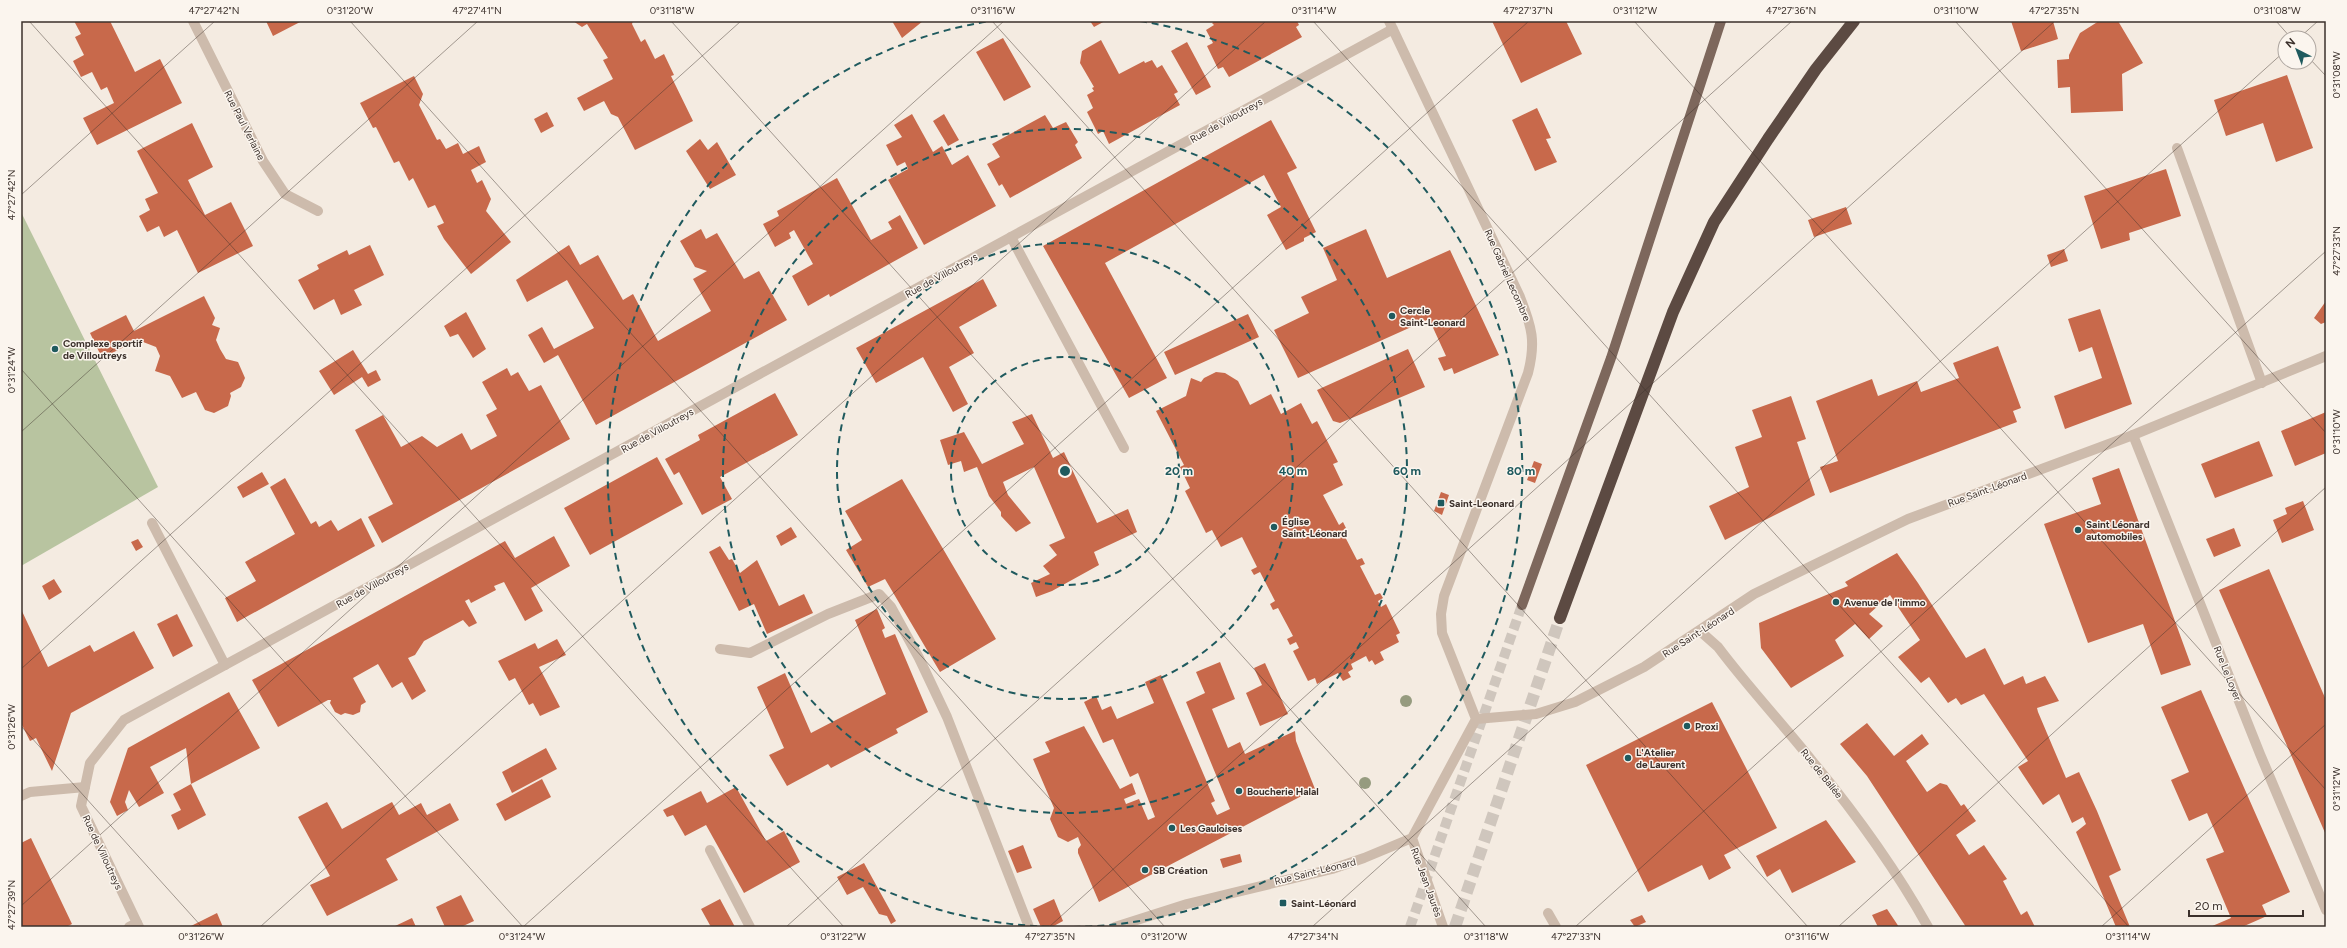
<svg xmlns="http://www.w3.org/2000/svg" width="2347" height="948" viewBox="0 0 2347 948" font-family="Figtree,sans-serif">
<rect width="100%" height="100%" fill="#f4ebe1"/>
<!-- green -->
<path fill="#b8c4a0" d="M21 212 158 487 21 566Z"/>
<!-- building -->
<path fill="#c8694b" d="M74 21H110L135 72 160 59 182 103 97 145 83 118 114 103 107 87 101 90 92 72 81 77 73 61 84 55 75 37 81 34Z
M266 21H302L273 36Z
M573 21H633L632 24 641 42 645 39 655 59 664 54 674 75 671 76 693 121 635 150 618 117 611 114 604 101 584 111 577 98 613 79 603 60 608 58 587 24 582 27Z
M892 21H923L902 38Z
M1090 21H1105L1094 27Z
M1215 21H1297L1299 25 1296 27 1302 37 1229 77 1223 67 1218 69 1207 46 1213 43 1206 30 1214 25 1212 23Z
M1492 21H1566L1582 54 1521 83Z
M2011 21H2053L2058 39 2021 51Z
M2099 21H2118L2143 63 2122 74 2123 111 2071 113 2070 87 2058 88 2057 60 2069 59V55L2080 33Z
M1003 38 1031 87 1004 101 976 52Z
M1101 40 1119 74 1144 61 1145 63 1152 60 1157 68 1162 65 1178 92 1174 94 1180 105 1109 144 1103 131 1098 134 1087 112 1093 108 1087 95 1094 91 1092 88 1094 87 1080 63 1082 51Z
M1187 42 1211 87 1196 95 1171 51Z
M2287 75 2313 148 2276 162 2263 123 2226 136 2214 100Z
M414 76 423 94 419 105 437 140 440 139 446 149 458 143 463 154 479 146 486 162 471 170 477 183 482 180 491 199 486 211 511 242 471 274 444 239 437 226 444 223 435 205 428 208 413 178 409 181 399 161 394 163 376 127 373 128 360 103Z
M1537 108 1551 138 1546 139 1557 162 1535 171 1512 120Z
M547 112 554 126 541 133 534 119Z
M912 114 933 152 942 146 952 165 968 155 996 206 924 245 888 180 908 169 905 162 897 166 886 145 902 137 894 125Z
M944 114 959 140 948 146 933 121Z
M1045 115 1053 128 1066 122 1078 142 1075 145 1082 158 1010 198 1002 184 999 186 987 164 1000 157 992 144Z
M1271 120 1297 168 1287 173 1316 232 1304 238V241L1286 250 1267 215 1281 207 1264 175 1105 263 1167 378 1129 398 1043 246Z
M192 123 213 167 188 180 205 215 231 202 253 246 198 273 177 230 164 237 159 226 147 232 139 216 150 210 145 199 158 193 137 151Z
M700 139 708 150 717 142 736 175 710 189 686 151Z
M2166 169 2181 216 2129 233 2130 240 2101 249 2084 196Z
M837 178 871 240 892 229 888 222 900 215 918 248 830 297 829 294 808 306 792 276 813 264 794 230 789 233 791 238 775 247 763 224 779 216 777 211Z
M1846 207 1852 224 1814 237 1808 220Z
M701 229 706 239 717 233 744 279 759 271 787 320 596 425 558 355 544 363 528 335 542 327 554 349 594 328 567 280 527 302 516 280 569 245 580 265 598 255 623 300 633 294 658 341 711 311 693 279 707 271 695 267 680 241Z
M1366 229 1387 278 1450 250 1499 355 1454 374 1452 368 1444 371 1438 358 1446 356 1429 319 1298 378 1274 330 1309 313 1301 297 1337 280 1323 248Z
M370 245 384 275 354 290 362 305 341 315 334 299 314 310 298 280 319 269 317 265 347 250 349 255Z
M2064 249 2068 261 2051 267 2047 255Z
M983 279 997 306 959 327 974 353 949 367 968 404 953 412 923 357 876 383 856 348Z
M204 296 215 318 212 325 220 328 216 340 220 349 226 359 238 362 245 378 241 387 230 393 231 396 228 406 214 413 205 410 196 392 182 398 170 376 155 371 160 356 156 347 138 340 102 358 90 333 126 315 134 331Z
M2326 301V322L2321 324 2314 318Z
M2100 309 2132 404 2065 429 2054 396 2102 378 2092 347 2079 352 2068 319Z
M466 312 486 349 473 358 458 334 450 337 444 326Z
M1248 314 1259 337 1175 375 1164 352Z
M1998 346 2021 408 2013 411 2017 422 1830 493 1820 467 1838 461 1816 401 1872 379 1878 396 1917 381 1921 392 1959 378 1953 363Z
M1408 349 1425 387 1340 423 1333 421 1317 390Z
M353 350 368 374 376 370 381 380 368 387 362 377 334 395 319 371Z
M507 368 511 376 518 372 529 391 541 385 570 439 382 543 368 517 393 504 355 430 383 415 401 447 422 436 437 447 462 433 471 450 497 436 486 415 497 409 482 382Z
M1216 372 1225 373 1238 381 1250 405 1271 394 1281 414 1301 403 1312 424 1317 421 1338 462 1333 464 1343 485 1323 495 1339 525 1343 522 1346 528 1342 531 1357 560 1362 558 1365 564 1360 566 1375 595 1380 593 1383 598 1378 601 1381 607 1386 604 1400 633 1396 635 1399 642 1380 652 1384 660 1375 665 1372 660 1369 662 1366 656 1351 664 1353 669 1348 672 1351 677 1343 681 1338 673 1317 684 1315 678 1308 681 1293 651 1299 648 1296 642 1290 645 1287 639 1293 636 1278 608 1273 610 1270 604 1275 601 1260 572 1254 575 1251 570 1257 567 1242 537 1221 547 1212 530 1206 533 1185 491 1190 488 1180 467 1184 465 1156 411 1186 396 1191 378 1201 382 1204 378Z
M775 393 798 435 720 477 732 499 702 515 679 472 674 475 665 459 700 440 698 435Z
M1791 396 1806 439 1797 442 1815 495 1725 540 1709 506 1749 487 1735 447 1762 437 1752 410Z
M2326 412V453L2295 466 2281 431Z
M1032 414 1053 458 1064 452 1097 523 1128 509 1137 532 1094 552 1099 565 1052 591 1036 597 1031 583 1050 574 1043 566 1057 555 1049 545 1065 538 1034 467 1003 482 1008 495 1031 523 1016 532 1001 516V512L989 496 977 467 964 472 961 461 948 465 940 440 964 432 982 464 1024 444 1012 422Z
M2259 441 2273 476 2215 498 2201 464Z
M657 457 683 504 590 555 564 508Z
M1534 461 1542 464 1535 483 1527 480Z
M2119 468 2191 665 2161 675 2143 624 2088 643 2044 524 2101 504 2092 478Z
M262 472 269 484 243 498 237 487Z
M285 478 311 524 316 521 319 527 331 520 338 531 361 518 375 546 237 622 225 598 256 581 245 562 295 534 270 487Z
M902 479 996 639 940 672 885 579 868 587 846 550 862 540 845 511Z
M1441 492 1449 495 1442 515 1434 511Z
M2303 501 2314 530 2282 543 2273 520 2287 514 2285 508Z
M791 527 797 537 781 546 776 536Z
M2234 528 2241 546 2214 557 2206 539Z
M554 536 570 566 531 588 543 611 525 621 504 582 494 586 496 590 471 603 469 599 465 601 477 623 469 627 463 620 424 641 415 655 408 658 426 691 412 700 402 682 392 688 378 664 353 678 366 702 361 705 360 712 353 715 345 713 341 715 335 712 330 703 331 700H328L278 727 252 680 505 541 515 558Z
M138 539 143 547 136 551 131 542Z
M720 546 729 560 732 559 740 573 757 560 779 606 804 594 813 613 767 634 754 604 739 611 709 552Z
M1897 553 1918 583 1966 658 1985 648 2004 685 2023 676 2026 684 2045 676 2059 701 2037 708 2038 712 2066 778 2079 772 2097 811 2121 870 2109 876 2130 927H2116L2111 915 2076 832 2086 824 2083 817 2072 823 2059 794 2043 805 2018 767 2028 761 1984 694 1961 705 1956 698 1948 703 1929 677 1921 683 1898 657 1920 640 1890 595 1869 614 1883 626 1869 639 1855 624 1835 640 1844 656 1791 688 1761 648 1759 623 1848 586 1845 582Z
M2269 569 2326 700V835L2219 590Z
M54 579 62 592 49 600 42 586Z
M21 609 48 667 90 645 94 652 134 631 154 668 71 713 52 771 36 738 30 741 21 723Z
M877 609 885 628 882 630 885 638 895 634 928 712 896 729 898 733 831 768 828 764 787 786 769 755 784 748 757 687 785 673 811 733 886 694 855 620Z
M177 614 193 646 173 657 157 624Z
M557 639 566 655 539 667 560 707 540 716 533 703 529 705 515 678 509 681 498 661 535 643 538 649Z
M1220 662 1235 699 1212 709 1228 748 1240 742 1245 754 1295 731 1296 741 1315 789 1099 902 1078 853V849L1081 845 1078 837 1068 842 1058 837 1050 819 1054 808 1033 759 1050 752 1045 742 1084 726 1120 789 1132 783 1136 794 1124 799 1126 804 1139 799 1148 820 1155 817 1138 773 1130 777 1113 739 1103 743 1084 702 1096 696 1102 710 1111 706 1117 719 1154 703 1145 682 1161 675 1215 801 1211 803 1217 815 1230 809 1186 702 1205 693 1196 672Z
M1265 663 1288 714 1260 726 1246 693 1262 685 1254 668Z
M2201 690 2290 892 2262 905 2267 916 2242 927H2210L2231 918 2206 859 2224 852 2207 813 2189 821 2171 780 2189 772 2161 707Z
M229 692 260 748 191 784 186 748 150 767 164 793 139 807 129 790 125 802 128 810 117 816 110 802 128 748Z
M1712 702 1777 828 1724 855 1731 868 1709 880 1702 865 1648 892 1586 765Z
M1867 723 1894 756 1922 734 1929 744 1906 761 1927 792 1940 783 1947 785 1961 806 1964 804 1976 821 1956 835 1969 855 1984 845 2007 879 2003 881 2021 915 2027 911 2035 927H1966L1867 776 1840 744Z
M546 748 557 769 512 793 502 772Z
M542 779 551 797 505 821 496 804Z
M191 784 206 815 178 830 171 815 181 810 173 794Z
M736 787 766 841 784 831 800 862 744 893 706 825 685 836 673 815 667 817 663 810 701 791 707 803Z
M327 802 342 829 392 802 399 815 421 803 427 815 450 803 459 820 386 859 398 880 327 916 310 885 330 876 298 817Z
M1826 820 1856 862 1792 893 1780 869 1767 877 1756 856Z
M31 838 72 924 66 927 21 926V843Z
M1023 845 1032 868 1017 873 1008 851Z
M1240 854 1242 862 1223 868 1220 859Z
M864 863 896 921 891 924 887 916 879 914 863 887 847 895 837 877Z
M461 895 474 921 461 927H445L436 907Z
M720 899 735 927H711L701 909Z
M1054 899 1063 921 1052 927H1041L1033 909Z
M1887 909 1899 927H1878L1872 915Z
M217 913 223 927H189Z
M1642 915 1646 922 1635 927 1630 920Z
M412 918 416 927H393Z"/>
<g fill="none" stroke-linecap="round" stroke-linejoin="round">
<!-- primary-tunnel -->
<path stroke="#cfc6bd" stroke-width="10" stroke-dasharray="10 5" stroke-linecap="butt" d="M1410 927 1522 605"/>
<!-- motorway-tunnel -->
<path stroke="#cfc6bd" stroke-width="12" stroke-dasharray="12 6" stroke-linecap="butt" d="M1455 927 1560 618"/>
<!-- service -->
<path stroke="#cdbbac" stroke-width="10" d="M2177 148 2262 383
M1011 237 1124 448
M152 523 225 665
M720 649 750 653 828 614 879 594 891 607 919 658 947 717 1029 927
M21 796 30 792 85 787
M710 850 750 927
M1548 913 1556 927
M129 927 137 923"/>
<!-- minor -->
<path stroke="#cdbbac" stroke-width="10" d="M193 21 263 161 285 194 318 211
M2133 435 2260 754 2326 910
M1700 631 1718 647C1748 687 1782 723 1813 762 1856 814 1895 868 1928 927"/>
<!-- tertiary -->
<path stroke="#cdbbac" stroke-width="10" d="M1389 21 1520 297C1532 327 1536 342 1528 373L1444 596 1441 614 1442 633 1476 719
M1476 719 1536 714 1575 702 1644 667 1754 594 1908 519 2133 435 2326 356
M1412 838 1443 927
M139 927 81 806 90 763 124 720 1393 29
M1115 927 1187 904 1332 869 1364 858 1412 838 1476 719"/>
<!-- primary -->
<path stroke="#7d675c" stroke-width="10" d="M1522 605 1611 358 1721 21"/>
<!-- motorway -->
<path stroke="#5c4a42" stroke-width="12" d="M1560 618 1673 312 1714 222 1768 139 1816 69 1854 21"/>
</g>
<!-- trees -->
<g fill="#969b7f">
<circle cx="1406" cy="701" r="6"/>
<circle cx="1365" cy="783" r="6"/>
</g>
<!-- ticks -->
<path fill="none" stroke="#3b302b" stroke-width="1" stroke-opacity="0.45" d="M29 21 844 927M350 21 1165 927M671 21 1486 927M992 21 1808 927M1313 21 2129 927M1634 21 2326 790M1955 21 2326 433M2276 21 2291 38M2299 38 2318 21M2309 58 2326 76M21 195 215 21M21 369 523 927M21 432 478 21M21 669 741 21M21 726 202 927M21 906 1004 21M260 927 1266 21M523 927 1529 21M786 927 1792 21M1049 927 2055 21M1312 927 2285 51M1575 927 2326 251M1838 927 2326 487M2101 927 2326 724"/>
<!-- distance rings -->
<g fill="none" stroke="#1f5a5e" stroke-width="2" stroke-dasharray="7 5">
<circle cx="1065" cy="471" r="114"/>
<circle cx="1065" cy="471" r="228"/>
<circle cx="1065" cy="471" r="342"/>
<path d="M1061 927A456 456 0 0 1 990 21M1140 21A456 456 0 0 1 1069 927"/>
</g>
<!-- markers -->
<g fill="#1f5a5e" stroke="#fbf5ee" stroke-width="1.5">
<circle cx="1392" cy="316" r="4"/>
<circle cx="55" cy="349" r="4"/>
<rect x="1437" y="499" width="8" height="8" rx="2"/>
<circle cx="1274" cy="527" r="4"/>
<circle cx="2078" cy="530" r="4"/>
<circle cx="1836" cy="602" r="4"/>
<circle cx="1687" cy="726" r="4"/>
<circle cx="1628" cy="758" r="4"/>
<circle cx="1239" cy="791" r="4"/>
<circle cx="1172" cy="828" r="4"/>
<circle cx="1145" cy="870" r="4"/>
<rect x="1279" y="899" width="8" height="8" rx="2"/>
</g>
<g text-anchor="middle" stroke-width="3" stroke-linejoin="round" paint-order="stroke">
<!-- street labels -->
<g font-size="10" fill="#3b302b" stroke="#fbf5ee">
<text transform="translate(1226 120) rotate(-29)" y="4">Rue de Villoutreys</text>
<text transform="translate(245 125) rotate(63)" y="4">Rue Paul Verlaine</text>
<text transform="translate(941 275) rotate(-29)" y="4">Rue de Villoutreys</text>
<text transform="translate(1508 275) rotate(66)" y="4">Rue Gabriel Lecombre</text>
<text transform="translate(657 430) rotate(-29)" y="4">Rue de Villoutreys</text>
<text transform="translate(1987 489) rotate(-20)" y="4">Rue Saint-Léonard</text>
<text transform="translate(372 585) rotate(-29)" y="4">Rue de Villoutreys</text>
<text transform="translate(1698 632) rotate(-33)" y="4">Rue Saint-Léonard</text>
<text transform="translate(2228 673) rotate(68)" y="4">Rue Le Loyer</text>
<text transform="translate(1822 773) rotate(51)" y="4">Rue de Ballée</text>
<text transform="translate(103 852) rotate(65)" y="4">Rue de Villoutreys</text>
<text transform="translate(1315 871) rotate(-14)" y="4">Rue Saint-Léonard</text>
<text transform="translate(1427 882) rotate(70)" y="4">Rue Jean Jaurès</text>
</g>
<!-- poi labels -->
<g font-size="10" font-weight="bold" fill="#3b302b" stroke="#fbf5ee" text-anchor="start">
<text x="1400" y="314">Cercle<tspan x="1400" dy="12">Saint-Leonard</tspan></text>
<text x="63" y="347">Complexe sportif<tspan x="63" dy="12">de Villoutreys</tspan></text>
<text x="1449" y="507">Saint-Leonard</text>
<text x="1282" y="525">Église<tspan x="1282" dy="12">Saint-Léonard</tspan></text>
<text x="2086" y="528">Saint Léonard<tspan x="2086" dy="12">automobiles</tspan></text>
<text x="1844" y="606">Avenue de l'immo</text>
<text x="1695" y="730">Proxi</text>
<text x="1636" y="756">L'Atelier<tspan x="1636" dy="12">de Laurent</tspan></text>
<text x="1247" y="795">Boucherie Halal</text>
<text x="1180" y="832">Les Gauloises</text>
<text x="1153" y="874">SB Création</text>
<text x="1291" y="907">Saint-Léonard</text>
</g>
</g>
<circle cx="1065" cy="471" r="6" fill="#1f5a5e" stroke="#fbf5ee" stroke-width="2"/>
<g font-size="12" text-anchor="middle" font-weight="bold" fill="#1f5a5e" stroke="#fbf5ee" stroke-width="3" stroke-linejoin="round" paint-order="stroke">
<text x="1179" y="475">20 m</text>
<text x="1293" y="475">40 m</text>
<text x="1407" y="475">60 m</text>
<text x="1521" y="475">80 m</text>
</g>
<!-- border -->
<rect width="2347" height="948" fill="none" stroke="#fbf5ee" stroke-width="44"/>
<!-- north arrow -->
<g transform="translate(2297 50) rotate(318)"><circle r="19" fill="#fbf5ee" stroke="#aea6a0"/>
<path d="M0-3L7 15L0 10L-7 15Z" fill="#1f5a5e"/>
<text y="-6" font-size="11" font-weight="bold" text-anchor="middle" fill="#3b302b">N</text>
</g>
<!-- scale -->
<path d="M2189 910v6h114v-6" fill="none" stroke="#3b302b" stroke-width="2"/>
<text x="2195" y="910" font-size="12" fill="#3b302b" stroke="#fbf5ee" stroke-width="3" paint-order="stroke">20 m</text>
<rect x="22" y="22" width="2303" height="904" fill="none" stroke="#3b302b" stroke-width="1.5"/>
<g font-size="10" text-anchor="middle" fill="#3b302b">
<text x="214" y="14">47°27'42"N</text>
<text x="350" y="14">0°31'20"W</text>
<text x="477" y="14">47°27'41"N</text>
<text x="672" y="14">0°31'18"W</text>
<text x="993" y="14">0°31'16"W</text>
<text x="1314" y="14">0°31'14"W</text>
<text x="1528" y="14">47°27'37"N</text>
<text x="1635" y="14">0°31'12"W</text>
<text x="1791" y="14">47°27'36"N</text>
<text x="1956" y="14">0°31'10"W</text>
<text x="2054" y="14">47°27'35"N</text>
<text x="2277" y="14">0°31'08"W</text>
<text transform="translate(2336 75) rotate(-90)" y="4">0°31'08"W</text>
<text transform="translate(11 195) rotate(-90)" y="4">47°27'42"N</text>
<text transform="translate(2336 251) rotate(-90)" y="4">47°27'33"N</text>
<text transform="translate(11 370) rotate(-90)" y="4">0°31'24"W</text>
<text transform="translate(2336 432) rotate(-90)" y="4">0°31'10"W</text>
<text transform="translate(11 727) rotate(-90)" y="4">0°31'26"W</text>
<text transform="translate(2336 789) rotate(-90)" y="4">0°31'12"W</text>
<text transform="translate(11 905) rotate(-90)" y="4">47°27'39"N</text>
<text x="201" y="940">0°31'26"W</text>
<text x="522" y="940">0°31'24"W</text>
<text x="843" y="940">0°31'22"W</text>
<text x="1050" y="940">47°27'35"N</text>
<text x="1164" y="940">0°31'20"W</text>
<text x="1313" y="940">47°27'34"N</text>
<text x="1486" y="940">0°31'18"W</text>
<text x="1576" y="940">47°27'33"N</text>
<text x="1807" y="940">0°31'16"W</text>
<text x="2128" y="940">0°31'14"W</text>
</g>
</svg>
